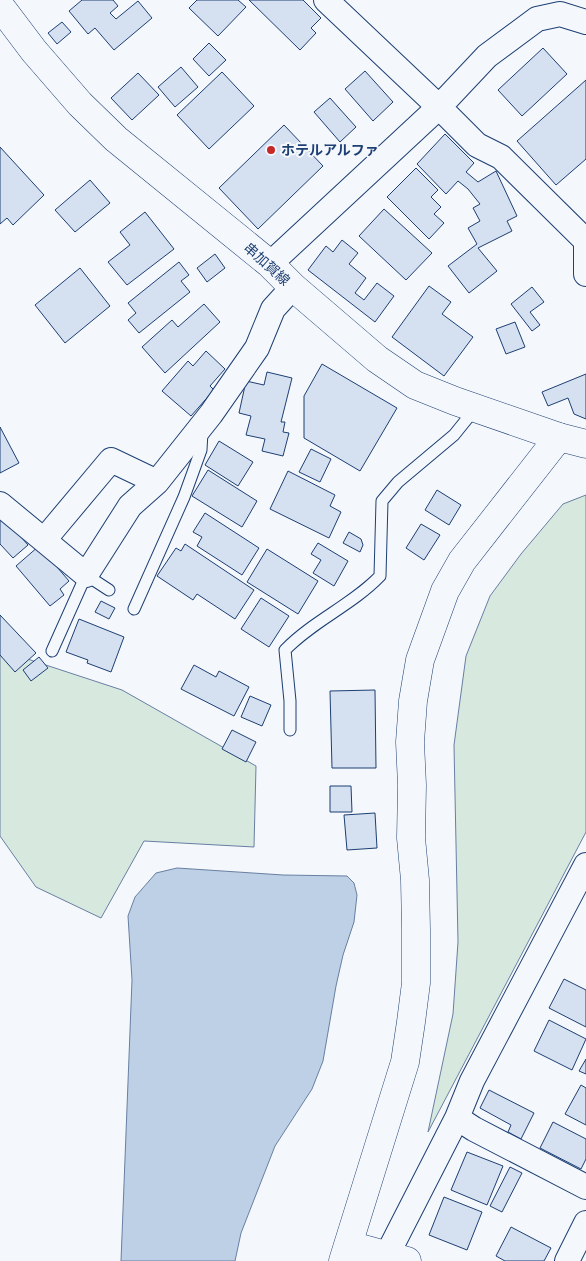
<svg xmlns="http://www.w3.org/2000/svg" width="586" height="1261" viewBox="0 0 586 1261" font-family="'Fira Sans Condensed','Noto Sans JP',sans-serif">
<rect width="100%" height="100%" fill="#f4f7fb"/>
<!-- green -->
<path fill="#d7e8df" stroke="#687fa3" d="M586 495V832L428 1132 453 1014 458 942 454 745 466 656 490 596 521 554 563 504Z
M0 650 122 690 256 766 254 847 144 841 101 918 36 887 0 836Z"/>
<!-- water -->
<path fill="#bed0e5" stroke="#687fa3" d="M177 868 283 875 347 876 354 883 357 895 354 922 343 955 336 986 323 1061 312 1089 275 1146 241 1233 235 1261H121L132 980 128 916 135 897 156 873Z"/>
<!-- building -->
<path fill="#d5e0f0" stroke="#1d3f73" d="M82 0H113L118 6 110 13 116 19 138 1 152 18 114 50 95 28 88 34 69 11Z
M197 0H238L246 7 218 36 189 8Z
M249 0H303L321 18 311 28 316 33 300 50Z
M62 22 71 32 57 44 48 33Z
M209 43 226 60 209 76 193 59Z
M543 48 567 74 522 116 498 90Z
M181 67 198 87 175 107 158 87Z
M365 71 393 102 373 121 345 89Z
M222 72 254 106 209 149 177 115Z
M138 73 159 95 132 120 111 98Z
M586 80V159L556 185 517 141Z
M330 98 356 127 340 142 314 112Z
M284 125 323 166 258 229 219 188Z
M445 134 474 163 466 172 478 182 496 171 517 216 507 221 512 231 478 248 497 271 469 293 448 266 477 244 468 228 480 221 473 208 480 204 468 189 458 181 446 194 417 164Z
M0 147 44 195 13 225 7 218 0 224Z
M416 168 438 190 431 197 441 207 434 214 444 223 429 239 387 197Z
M90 180 110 203 75 232 55 210Z
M384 209 432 253 406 280 359 236Z
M145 212 174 249 127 285 108 262 130 245 120 232Z
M342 240 358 253 349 264 366 278 355 293 364 300 377 283 394 296 375 322 308 270 326 246 333 252Z
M215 254 225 268 207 282 197 268Z
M179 262 189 275 181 281 190 292 139 333 128 320 136 313 128 303Z
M80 268 110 306 65 343 35 305Z
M429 286 451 302 442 314 473 337 444 376 392 337Z
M532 287 544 302 530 312 540 325 532 331 511 304Z
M204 304 220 322 165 373 142 347 172 320 178 327Z
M515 322 525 347 506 354 496 329Z
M206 351 225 369 210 386 214 390 191 416 162 391 188 361 193 366Z
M322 364 397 408 360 471 304 438V396Z
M267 372 292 378 281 422H285L283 432 289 433 283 456 262 451 265 439 246 435 251 416 239 413 246 381 264 385Z
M586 374V419L574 414 568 398 548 406 542 392Z
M0 427 19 463 0 473Z
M219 441 253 462 238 486 205 465Z
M311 449 331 459 320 482 299 472Z
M208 470 257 501 242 527 192 496Z
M288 471 335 495 330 506 341 512 329 538 270 509Z
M437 490 461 505 449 525 425 510Z
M0 513 28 545 13 558 0 544Z
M205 513 259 548 242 575 197 546 202 537 193 532Z
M421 524 440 535 424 560 406 548Z
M349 532 361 539 363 545 360 552 343 543Z
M318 543 348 561 334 586 313 573 321 560 311 554Z
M185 544 254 590 235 619 197 594 193 600 157 576 176 548 181 551Z
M39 546 69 581 60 589 64 595 50 606 16 566Z
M267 549 318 581 298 614 247 582Z
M261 598 289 616 269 647 241 629Z
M101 601 115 608 109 619 95 612Z
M0 615 36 653 15 672 0 655Z
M79 619 124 637 111 672 87 663 88 660 66 652Z
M39 657 48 668 31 681 23 670Z
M194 665 216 677 219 671 249 687 234 716 181 689Z
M375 690 376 768H332L330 691Z
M250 696 271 705 262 726 241 717Z
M232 730 256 742 246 762 222 749Z
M330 786H351L352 812H330Z
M375 813 377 848 347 850 344 815Z
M564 979 586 990V1027L549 1008Z
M549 1020 586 1039 572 1070 534 1051Z
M586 1059V1074L579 1071Z
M581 1085 586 1088V1125L565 1114Z
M489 1090 534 1113 521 1139 508 1132 511 1125 480 1108Z
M553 1122 586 1139V1159L581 1169 540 1148Z
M467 1152 503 1166 487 1205 451 1190Z
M510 1167 522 1173 502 1212 490 1206Z
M444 1197 482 1212 467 1250 429 1235Z
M511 1227 551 1248 544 1261H505L496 1256Z"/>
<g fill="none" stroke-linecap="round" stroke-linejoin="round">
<defs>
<path id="service" d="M134 609 184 497 201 450 202 432
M52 651 86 575 109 590
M290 730V701L285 650C313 621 352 605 380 576L382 501 398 482 454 435 475 409"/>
<path id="minor" d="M326 0 439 107 477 145 501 157 586 241
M586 241V274
M270 264 439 107 487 56 537 19 560 14 586 22
M0 504 86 575 130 506 157 482 211 414 257 348 273 309 293 287
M44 540 111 460 157 482
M586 865 472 1081 457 1118 474 1129 586 1187
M387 1255 457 1118
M567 1261 586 1223"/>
<path id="tertiary" d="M349 1245 407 1261
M343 1261 405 1062 411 1022 416 983V930L415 880 411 838 412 785 410 742 413 701 420 660 445 591 462 561 559 437"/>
<path id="secondary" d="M0 6 34 51 80 104 116 139 270 264 293 287 377 359 415 385 455 401 559 437 586 444"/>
</defs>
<!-- service casing -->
<use href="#service" stroke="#1d3f73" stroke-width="13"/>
<!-- minor casing -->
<use href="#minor" stroke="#1d3f73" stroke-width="26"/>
<!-- tertiary casing -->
<use href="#tertiary" stroke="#1d3f73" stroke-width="29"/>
<!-- secondary casing -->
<use href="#secondary" stroke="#1d3f73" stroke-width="29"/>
<!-- service -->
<use href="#service" stroke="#f4f7fb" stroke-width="11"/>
<!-- minor -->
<use href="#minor" stroke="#f4f7fb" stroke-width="24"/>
<!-- tertiary -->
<use href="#tertiary" stroke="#f4f7fb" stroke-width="28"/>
<!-- secondary -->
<use href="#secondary" stroke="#f4f7fb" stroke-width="28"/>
</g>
<!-- markers -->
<circle fill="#c62828" stroke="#f4f7fb" stroke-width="2" cx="271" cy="150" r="5"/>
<g text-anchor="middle" stroke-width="4" stroke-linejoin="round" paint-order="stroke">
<!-- poi labels -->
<g font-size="14" font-weight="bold" fill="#1d3f73" stroke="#f4f7fb" text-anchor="start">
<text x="281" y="155">ホテルアルファ</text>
</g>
<!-- street labels -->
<g font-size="14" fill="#1d3f73" stroke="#f4f7fb">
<text transform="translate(267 264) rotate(42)" y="5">串加賀線</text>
</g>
</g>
</svg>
